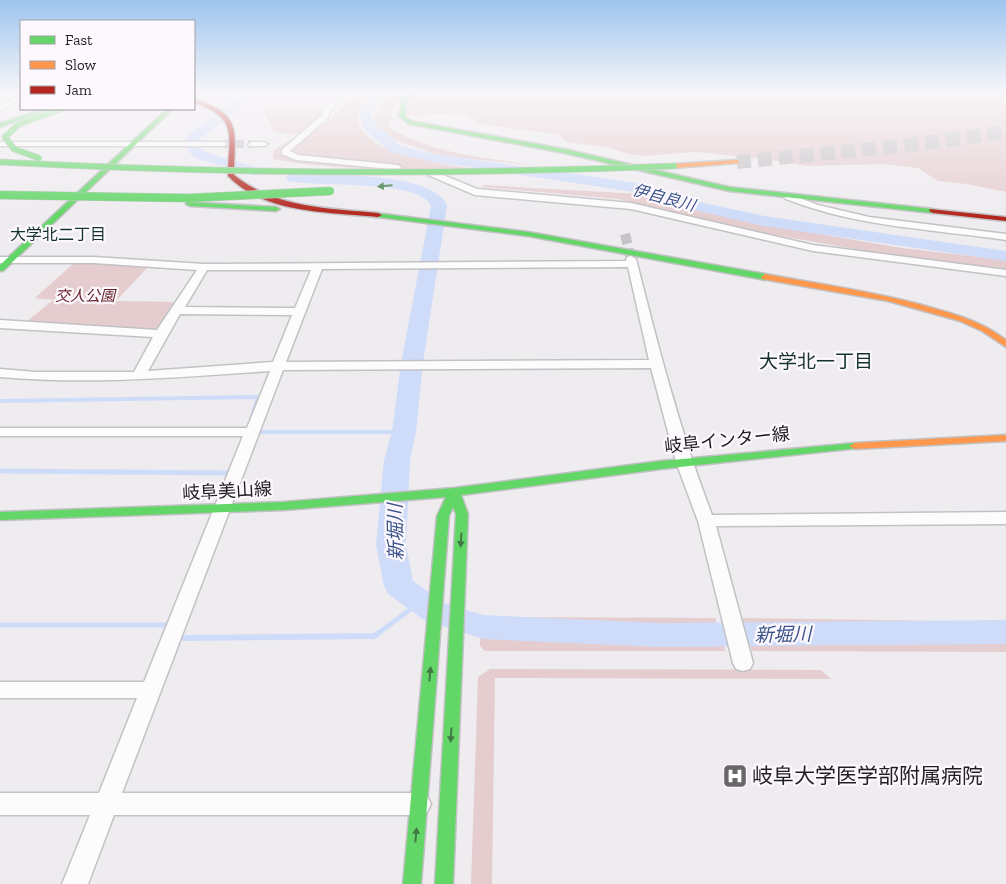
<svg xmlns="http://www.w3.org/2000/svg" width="1006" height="884" viewBox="0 0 1006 884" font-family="'Zilla Slab','Noto Sans JP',serif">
<rect width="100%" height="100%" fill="#efecf0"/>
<!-- green -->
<path fill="#e5cdcf" d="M355 92H370C318 152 450 164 485 171L380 170 302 164 273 159V151L288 141 303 140 332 118Z
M385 92H405L391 114 392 119 389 123 391 129C436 154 482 157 532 165L441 156 392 139 373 121Z
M417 92H1006V192L967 184 938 181 918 168 884 164 806 166 765 159 696 152 644 156 628 154 606 147 567 142 558 134 479 124C459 105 434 118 409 115L407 113 410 99Z
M271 108 324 111 302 135 274 132 264 111Z
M484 185 640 194 761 223 831 236 902 248 1006 260V270L876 253 765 233 618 199 481 187Z
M75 262 148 267 116 301 177 302 157 332 25 323 53 300 35 298Z
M484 617 716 618 715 630 483 625Z
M742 618 1006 622V628L746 629Z
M480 632 723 641 725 651H485L480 646Z
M1006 637V652L752 651 748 639Z
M490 669 821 670 831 679 495 678 492 884H471L478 677Z"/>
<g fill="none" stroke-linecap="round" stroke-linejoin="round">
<!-- stream-far2 -->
<path stroke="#cedcfa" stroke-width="4" d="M0 401 258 397 251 419
M255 432H404"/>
<!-- stream-far1 -->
<path stroke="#cedcfa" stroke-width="5" d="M0 471 229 473 231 468
M0 625H166L170 628
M376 635 420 602"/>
<!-- stream -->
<path stroke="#cedcfa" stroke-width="6" d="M178 634 183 638 374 636 377 634"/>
<!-- river -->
<path fill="#cedcfa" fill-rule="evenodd" d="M239 92H252L225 120 200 138 197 145 205 152 261 169 263 172 256 176 195 158 183 145 190 133 217 114Z
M372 92H384L371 115 376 125 401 146 429 153 643 184 704 203 764 216 1006 251V261L764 226 694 210 641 193 429 161 391 152 365 130 359 115Z
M293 174C326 175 432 171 447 205L423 363 416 432 410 460 406 545 413 581 446 604 483 615 660 623 1006 620V644L660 647 483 639 424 620 388 594 384 586 376 545 384 460 392 432 401 363 431 206C422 179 313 187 288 181L286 178 288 175Z"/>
<!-- street-tunnel-far1 -->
<path stroke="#c5c3c6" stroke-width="8" stroke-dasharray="8 4" stroke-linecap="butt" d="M224 144H252"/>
<!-- street-tunnel -->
<path stroke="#c5c3c6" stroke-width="10" stroke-dasharray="10 5" stroke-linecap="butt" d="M625 234 631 259"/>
<!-- highway-tunnel -->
<path stroke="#c5c3c6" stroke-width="14" stroke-dasharray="14 7" stroke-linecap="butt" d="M737 162 902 146 1006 132"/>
<defs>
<path id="street" d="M0 92H10L0 96Z
M340 92H347L330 111 328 118 290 151 298 155 398 165 402 168 401 170 296 160 282 154V150L322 115 324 108Z
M21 94V99L0 111V106Z
M0 142H224L228 144 224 146H0Z
M252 142H264L268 144 264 146H249L248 144Z
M431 170 477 189 631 203 813 245 1006 270V276L813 251 631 209 475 195 428 175V171Z
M789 194 818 205 869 217 1006 234V240C931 229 857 227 786 199L784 197Z
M631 256 636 259C658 346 680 432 712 515L1006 512V524L716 526 753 663 750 669 743 671 736 669 733 663 698 521 676 462 651 368 283 370 122 793H419L427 796 431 804 427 812 419 815H114L88 884H62L90 815H0V793H99L137 698H0V682H144L243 436H0V428H247L270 371C180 377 90 385 0 377V369L36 372H134L153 337 0 328V320L157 330 197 270 94 263H0V257H94L204 264 626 261 627 257ZM628 267 649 360 286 362 322 269ZM207 270H311L295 308 185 307ZM180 314 292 315 273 362 148 371Z"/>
<path id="fast" d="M408 92H414L407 102 405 116 411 121 564 149 729 187 933 209 937 211 933 213 729 191 564 153 409 124 399 116 401 102Z
M43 109H51L0 127V123Z
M167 109H173L3 271H0V265Z
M187 202 276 207 280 209 276 211 190 206 186 204Z
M375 213 528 232 765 274 769 277 765 280 528 236 378 217H375Z
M855 443 861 446 859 448 661 469 461 495 468 514 453 884H435L456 514 453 507 449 516 421 884H403L437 516 446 497 284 510 0 520V512L284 502 454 488 661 461Z"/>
<path id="slow" d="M737 160 739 161V163L674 168 671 166 674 164Z
M765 274C818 284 871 291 922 305 954 314 979 320 1006 340V347L982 331 960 321 888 301 762 279 761 277Z
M1006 435V441L855 449 849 446 855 443Z"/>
<path id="jam" d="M194 99C244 114 234 132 234 175 275 208 328 208 378 213L382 215 378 217C329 212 264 214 228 176 228 136 240 118 194 103Z
M930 209 1006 217V221L933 213 929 211Z"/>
</defs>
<!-- street casing -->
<use href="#street" stroke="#c2c1c3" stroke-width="3"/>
<!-- fast casing -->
<use href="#fast" stroke="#c2c1c3" stroke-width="3"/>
<!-- slow casing -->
<use href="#slow" stroke="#c2c1c3" stroke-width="3"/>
<!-- jam casing -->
<use href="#jam" stroke="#c2c1c3" stroke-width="3"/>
<!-- street -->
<use href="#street" fill="#fdfcfd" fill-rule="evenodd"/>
<!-- fast -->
<use href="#fast" fill="#63d668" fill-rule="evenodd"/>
<!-- slow -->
<use href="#slow" fill="#ff974d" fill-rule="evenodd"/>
<!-- jam -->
<use href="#jam" fill="#b3261e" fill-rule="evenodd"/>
<defs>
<path id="fast-bridge-far1" d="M39 158 14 149 5 137 19 124 61 109
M0 162C225 174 449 175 674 166"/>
<path id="fast-bridge" d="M0 195 188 198 330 191"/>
</defs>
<!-- fast-bridge-far1 casing -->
<use href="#fast-bridge-far1" stroke="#c2c1c3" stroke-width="7" stroke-linecap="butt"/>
<!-- fast-bridge casing -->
<use href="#fast-bridge" stroke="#c2c1c3" stroke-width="9" stroke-linecap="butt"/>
<!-- fast-bridge-far1 -->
<use href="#fast-bridge-far1" stroke="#63d668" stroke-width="5.5"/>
<!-- fast-bridge -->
<use href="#fast-bridge" stroke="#63d668" stroke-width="8"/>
</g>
<!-- one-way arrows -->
<defs><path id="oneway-solid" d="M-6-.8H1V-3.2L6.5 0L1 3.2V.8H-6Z" transform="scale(1.25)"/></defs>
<g fill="#417a44">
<use href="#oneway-solid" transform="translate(385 186) rotate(175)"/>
<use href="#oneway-solid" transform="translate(461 540) rotate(93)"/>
<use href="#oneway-solid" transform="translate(430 674) rotate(-85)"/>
<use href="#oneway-solid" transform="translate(451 735) rotate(93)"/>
<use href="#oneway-solid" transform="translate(416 835) rotate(-85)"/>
</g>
<!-- sky -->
<linearGradient id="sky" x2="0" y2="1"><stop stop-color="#9dc4ef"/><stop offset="0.43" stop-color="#f8f6f8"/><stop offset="1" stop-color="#f8f6f8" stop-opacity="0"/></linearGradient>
<rect width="1006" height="216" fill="url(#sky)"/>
<!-- icons -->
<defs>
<symbol id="hospital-square" viewBox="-11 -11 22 22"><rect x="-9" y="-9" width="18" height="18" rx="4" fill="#686669" stroke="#fdf8fe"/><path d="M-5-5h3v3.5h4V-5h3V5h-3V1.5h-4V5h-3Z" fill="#fff"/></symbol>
</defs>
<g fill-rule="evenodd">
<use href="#hospital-square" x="721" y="762" width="28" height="28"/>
</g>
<g text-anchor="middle" stroke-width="4.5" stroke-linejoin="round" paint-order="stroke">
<!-- far-park labels -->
<g font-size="15" font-style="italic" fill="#632429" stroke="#fdf8fe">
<text x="85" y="301">交人公園</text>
</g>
<!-- far-water labels -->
<g font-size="16" font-style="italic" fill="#3b558a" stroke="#fdf8fe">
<text transform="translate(664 197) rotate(15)" y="6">伊自良川</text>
</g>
<!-- far-neighbourhood labels -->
<g font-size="16" fill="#13332c" stroke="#fdf8fe">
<text x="58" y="240">大学北二丁目</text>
</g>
<!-- street labels -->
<g font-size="18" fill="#1f1e20" stroke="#fdf8fe">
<text transform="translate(727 440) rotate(-6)" y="6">岐阜インター線</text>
<text transform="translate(227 491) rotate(-3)" y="6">岐阜美山線</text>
</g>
<!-- neighbourhood labels -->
<g font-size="19" fill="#13332c" stroke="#fdf8fe">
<text x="816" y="368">大学北一丁目</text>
</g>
<!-- water labels -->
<g font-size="19" font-style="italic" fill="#3b558a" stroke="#fdf8fe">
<text transform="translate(395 532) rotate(-91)" y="7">新堀川</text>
<text transform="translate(783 634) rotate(-1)" y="7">新堀川</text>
</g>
<!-- near-poi labels -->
<g font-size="21" fill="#1f1e20" stroke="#fdf8fe" text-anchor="start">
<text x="752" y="783">岐阜大学医学部附属病院</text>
</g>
</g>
<!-- legend -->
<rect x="20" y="20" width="175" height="90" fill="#fdf8fe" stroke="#a4a1a5"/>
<rect x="30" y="36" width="25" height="8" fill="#63d668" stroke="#a4a1a5"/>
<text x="65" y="45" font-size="15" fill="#1f1e20">Fast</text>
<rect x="30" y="61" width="25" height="8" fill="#ff974d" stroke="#a4a1a5"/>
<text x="65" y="70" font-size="15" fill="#1f1e20">Slow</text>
<rect x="30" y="86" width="25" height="8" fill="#b3261e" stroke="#a4a1a5"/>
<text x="65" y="95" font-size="15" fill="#1f1e20">Jam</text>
</svg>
